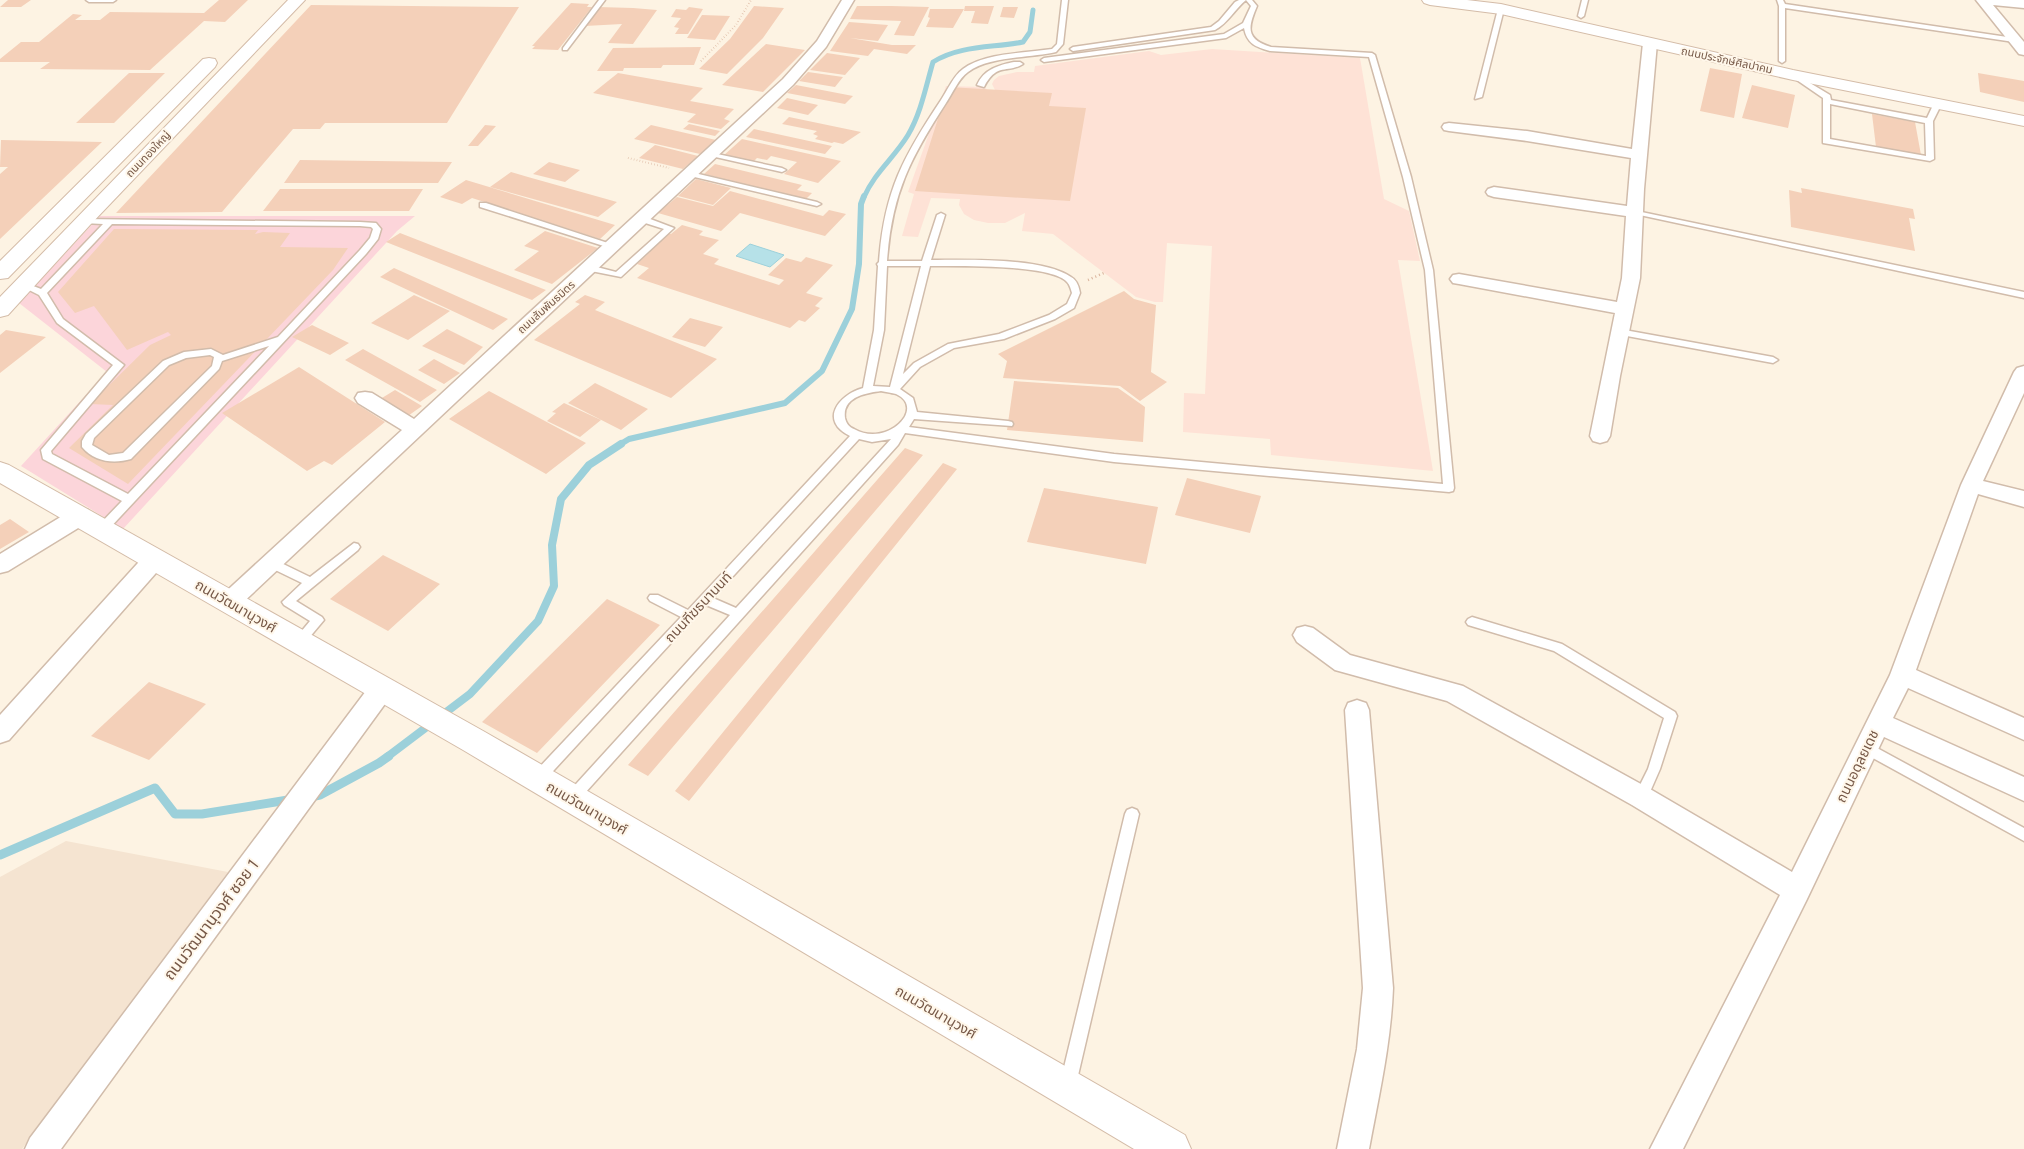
<svg xmlns="http://www.w3.org/2000/svg" width="2024" height="1149" viewBox="0 0 2024 1149" font-family="'Roboto Condensed','Noto Sans Thai',sans-serif">
<rect width="100%" height="100%" fill="#fdf3e3"/>
<!-- residential -->
<path fill="#f5e4d1" d="M66 841 228 872 22 1149H0V877Z"/>
<!-- commercial -->
<path fill="#fee2d6" d="M1212 49 1360 58 1384 199 1409 211 1420 261 1398 260 1433 471 1271 455 1270 439 1183 432 1184 393 1205 394 1212 246 1167 243 1163 302H1155L1136 297 1053 234 1022 231 1025 213 1005 223H988L974 220 964 214 959 205 960 199 931 198 918 237 902 236 914 194 908 192 946 86 984 87 988 90H995L992 84 994 80 999 76 1017 72H1034L1035 66 1149 51 1161 55Z"/>
<!-- medical -->
<path fill="#fcd5da" d="M100 216H415L397 231 123 529 21 466 107 372 19 303Z"/>
<!-- water -->
<path fill="#b6e1e8" stroke="#9cd0da" d="M750 244 784 255 770 267 736 256Z"/>
<g fill="none" stroke-linecap="round" stroke-linejoin="round">
<!-- stream-far3 -->
<path stroke="#9cd0da" stroke-width="5" d="M864 197C875 172 894 158 908 135 921 113 926 86 933 62 960 45 993 48 1023 42L1030 32 1033 10"/>
<!-- stream-far2 -->
<path stroke="#9cd0da" stroke-width="6" d="M619 445 629 439 785 403 822 371 852 309 859 264 861 204 864 196"/>
<!-- stream-far1 -->
<path stroke="#9cd0da" stroke-width="8" d="M441 716 470 694 538 621 554 586 552 545 561 499 589 465 621 444
M387 757 432 723"/>
<!-- stream -->
<path stroke="#9cd0da" stroke-width="9" d="M310 797 320 795 379 763 389 756
M0 855 155 788 175 814H202L294 799"/>
</g>
<!-- building -->
<path fill="#f4d0b9" d="M8 0H31L21 7H0Z
M219 0H248L225 22 204 21 150 70 40 69 50 62H0V59L21 42H39L73 14 82 15 75 20H100L110 12 204 13Z
M571 3 589 4 587 7H592L558 50 532 49 535 46H532Z
M311 5 519 7 447 123H325L320 129H293L222 212 116 213Z
M754 6 784 8 763 38 727 74 699 69 730 39Z
M857 6H891L929 7 914 36 894 35 901 21 850 19Z
M965 6H994L988 24 971 23 975 11H964Z
M598 7 633 8 657 10 633 44 608 43 622 24 585 26Z
M689 7 703 9 688 34H675L679 28 674 27 681 18 671 17 676 9 686 10Z
M1003 7H1018L1014 18 1000 17Z
M930 9H964L953 28 926 27 930 18 928 17Z
M702 15 730 16 715 40 687 38Z
M849 22 888 25 878 41 850 38 892 45H916L907 54 874 49 868 56 830 51Z
M766 44 805 50 763 92 722 85Z
M701 47 694 65H663L661 68H624L623 71H597L613 48Z
M827 53 860 58 845 75 810 70Z
M1710 68 1742 74 1734 118 1700 111Z
M808 72 843 77 835 87 799 81Z
M129 73H165L114 123H76Z
M618 73 703 88 690 101 734 109 724 119 730 121 721 129 687 122 696 114 593 93Z
M1978 73 2024 81V102L1980 92Z
M796 85 853 96 845 104 787 93Z
M1752 85 1795 95 1788 128 1742 118Z
M948 87 1052 93 1049 106 1086 108 1070 201 915 191Z
M787 98 818 105 808 115 777 108Z
M1872 114 1915 122 1921 155 1876 147Z
M789 117 861 132 843 144 834 142 832 143 815 139 818 136 813 134 817 131 782 124Z
M689 124 720 131 715 136 683 129Z
M485 125 496 126 478 146H468Z
M651 125 716 140 700 154 634 139Z
M754 129 832 146 825 154 746 137Z
M742 139 841 161 818 183 784 174 797 162 771 156 767 160 757 158 753 162 723 156Z
M1 140 102 142 0 239V174L8 167H0Z
M655 145 698 156 683 169 639 158Z
M300 160 452 162 438 183H284Z
M549 162 580 170 565 182 533 174Z
M715 164 802 185 797 190 812 193 806 199 704 174Z
M511 172 528 177 617 202 598 217 490 187Z
M696 179 731 188 713 205 678 196Z
M466 180 615 225 600 239 472 198 462 204 440 197Z
M1801 188 1913 209 1915 219 1909 218 1915 251 1791 227 1789 190 1802 193Z
M280 189H423L409 211H263Z
M730 191 823 216 829 210 846 214 825 236 740 213 721 231 658 213 677 197 713 206Z
M682 225 703 231 699 235 719 240 703 254 719 259 714 264 779 285 784 280 768 275 786 258 801 262 806 257 833 265 806 293 823 298 815 306 820 308 805 322 799 320 790 328 637 278 649 268 637 264 650 252 640 249 661 231 671 234Z
M114 229 258 230 255 234 263 232 290 233 280 247 348 248 333 270 128 484 69 448 113 405 90 404 150 345 171 335 168 332 127 350 94 306 75 313 58 292Z
M545 231 598 248 552 284 514 270 539 251 524 246Z
M400 233 546 290 532 300 386 242Z
M394 268 508 319 493 330 380 277Z
M1124 291 1134 299 1156 305 1151 372 1167 382 1140 401 1120 386 1003 378 1007 361 998 354Z
M414 295 450 311 408 340 371 323Z
M585 295 605 302 595 310 717 359 671 398 534 340 580 304 575 302Z
M690 318 723 327 705 347 672 337Z
M312 325 349 343 330 355 292 337Z
M447 329 483 347 464 365 422 346Z
M6 330 46 337 0 373V335Z
M363 349 437 390 420 402 345 360Z
M434 359 460 373 444 384 418 370Z
M299 367 385 422 332 465 324 461 307 471 222 413Z
M1014 381 1118 388 1145 407 1143 442 1007 430Z
M595 383 648 409 621 430 568 403Z
M395 390 422 406 405 418 377 401Z
M489 391 586 443 546 474 449 419Z
M564 403 601 420 580 437 547 421 556 413 552 412Z
M905 448 923 455 648 776 628 765Z
M943 463 957 469 689 801 675 791Z
M1187 478 1261 496 1250 533 1175 515Z
M1044 488 1158 507 1146 564 1027 542Z
M10 519 29 532 0 549V525Z
M383 555 440 584 388 631 330 599Z
M607 599 660 625 537 753 482 722Z
M149 682 206 704 149 760 91 736Z"/>
<g fill="none" stroke-linecap="round" stroke-linejoin="round">
<defs>
<path id="lane" d="M86 0H116L113 2H89Z
M599 0H605L567 50H563V48Z
M1062 0H1068L1063 44 1056 52C1031 58 989 56 968 72 959 78 952 94 946 103 910 159 892 193 887 261H922L937 215 941 213 945 215 931 260C967 260 1042 257 1071 277 1077 280 1079 287 1080 293L1074 308 1055 319 1004 339 954 348 920 367 900 389 913 398 917 412 1008 421 1012 422 1013 424 1012 426 914 419 909 427 1114 454 1443 484 1425 270 1403 177 1369 57 1270 51C1256 47 1247 44 1244 28L1226 38 1044 62 1041 60 1044 58 1224 34 1243 23 1251 6 1246 0C1235 9 1228 23 1215 30L1073 51 1070 49 1073 47 1211 27 1219 21 1235 2 1239 0H1252L1257 6C1248 27 1245 39 1271 47L1372 53 1375 55 1411 177 1433 270 1454 488 1453 491 1449 492 1114 462 905 433 898 445 576 803 571 805 566 803 564 799 566 795 730 615 706 605 543 782 538 784 533 782 532 778 533 774 681 617 650 601 648 598 650 595H658L688 610 850 436C819 421 838 395 863 388L874 330 878 266 877 264 879 262C884 192 903 157 941 100 947 91 954 75 963 69 984 53 1026 53 1052 49L1057 44ZM887 266H921L890 387 873 386 884 330ZM930 266C956 266 1051 264 1067 282 1070 285 1071 290 1072 293L1067 304 1049 315 999 334 948 344 914 363 903 374ZM881 391C886 392 892 393 896 394 927 408 887 448 854 429 849 427 846 423 845 418 842 397 866 393 881 391ZM859 439 872 442 891 439 736 608 713 598Z
M1582 0H1588L1584 16 1581 18 1578 16Z
M1777 0H1783L1785 4 2014 38 2017 40 2014 42 1785 8V61L1782 63 1779 61V6Z
M1501 7 1504 9 1482 97 1475 99 1498 9Z
M1014 62H1020L1023 64C1007 74 997 62 984 87L977 85C984 69 999 65 1014 62Z
M1791 74H1795L1830 95 1831 100 1927 118 1935 101H1941L1942 103 1933 121 1934 159 1930 161 1823 143V98L1791 76ZM1830 104 1925 123 1926 156 1830 139Z
M708 152 782 168 786 170 782 172 711 156 707 154Z
M686 171 817 202 821 204 817 206 686 175Z
M480 203H486L617 246 616 248H610L480 207Z
M1632 210 2024 292V298L1635 214 1631 212Z
M639 217H645L674 228 621 277 586 270 585 268 589 265 616 272 664 229 639 221Z
M80 219 360 222 376 223 381 229 378 239 366 254 106 532 102 533 97 529 98 526 122 501 43 459 41 450 113 365 57 323 39 295 19 285 23 282 41 289 103 224 83 223 79 221ZM112 224 360 226 371 227 373 229 370 238 360 250 278 337 223 355 211 349 184 352 163 361 86 434 82 441V447C94 462 114 464 131 459L219 369 222 361 269 346 128 494 52 454 51 451 124 365 63 319 47 293ZM210 355 214 357 212 366 123 453 109 455 92 445 94 438 169 365 186 358Z
M1619 329 1773 357 1778 360 1773 363 1616 334 1614 332Z
M354 543 358 544 360 547 358 550 296 601 322 617 324 620 303 645H295L293 642 295 639 310 621 284 605 282 602 302 583 267 566 265 563 267 560H275L310 577Z
M1472 617 1562 644 1675 712 1677 716 1660 769 1646 801 1641 803 1636 801 1634 797 1648 769 1664 718 1554 651 1468 625 1466 622 1468 619Z
M1866 742 2024 828V841L1862 752 1860 748 1862 744Z
M1132 808 1137 810 1139 814 1076 1084 1073 1089 1068 1092 1063 1089 1060 1084 1125 814 1127 810Z"/>
<path id="street" d="M842 0H854L826 47 793 85 237 608 229 611 221 608 218 602 221 596 402 430 358 403 355 398 358 393 365 392 372 393 414 419 783 79 817 41Z
M1976 0H2024V8L1993 5 2024 42V55L2019 54Z
M1650 39 1657 43 1644 189 1640 278 1620 376 1610 436 1607 441 1600 443 1593 441 1590 436 1615 313 1459 284 1453 283 1450 279 1453 275 1459 274 1617 302 1622 278 1626 216 1494 197 1488 195 1486 192 1488 189 1494 187 1627 206 1631 158 1527 141 1449 131 1444 130 1442 127 1444 124 1449 123 1527 131 1632 149 1643 43Z
M2024 366V393L1983 481 2024 491V507L1978 494 1916 670 2024 718V740L1908 688 1893 718 2024 777V801L1884 737 1807 899 1683 1149H1650L1780 895 1632 805 1447 701 1335 670 1297 642 1293 635 1297 628 1305 626 1313 628 1350 655 1463 686 1650 789 1792 872 1890 675 1961 485 2014 372 2017 368Z
M80 508 88 510 91 516 88 522 8 571 0 573V554L72 510Z
M155 551 163 553 166 559 163 565 9 740 0 743V715L147 553Z
M381 680 390 683 393 690 390 697 61 1149H25L30 1138 372 683Z
M1357 700 1366 703 1369 710 1393 988C1391 1043 1379 1095 1369 1149H1337L1357 1049 1363 988 1345 710 1348 703Z"/>
<path id="secondary" d="M288 0H305L90 225 8 315 0 317V297Z
M1422 0H1467L1501 4 1793 70 2024 116V126L1793 80 1501 14 1430 5 1424 3Z
M209 58 215 59 217 63 215 67 8 278 0 279V261L203 59Z
M0 462 9 465 485 732 1185 1135 1191 1149H1134L463 750 0 483Z"/>
</defs>
<!-- lane casing -->
<use href="#lane" stroke="#d1bcab" stroke-width="3"/>
<!-- street casing -->
<use href="#street" stroke="#d1bcab" stroke-width="3"/>
<!-- secondary casing -->
<use href="#secondary" stroke="#d4bca8" stroke-width="2"/>
<!-- path-far1 -->
<path stroke="#d9b39c" stroke-width="2" stroke-dasharray="0.5 2.5" stroke-linecap="butt" d="M701 61 736 25 751 0
M628 158 669 168"/>
<!-- path -->
<path stroke="#d9b39c" stroke-width="2.5" stroke-dasharray="1 3" stroke-linecap="butt" d="M1088 280 1106 272"/>
<!-- lane -->
<use href="#lane" fill="#fff" fill-rule="evenodd"/>
<!-- street -->
<use href="#street" fill="#fff" fill-rule="evenodd"/>
<!-- secondary -->
<use href="#secondary" fill="#fff" fill-rule="evenodd"/>
</g>
<g text-anchor="middle" stroke-width="4" stroke-linejoin="round" paint-order="stroke">
<!-- far-street labels -->
<g font-size="11" fill="#765847" stroke="#fff7ea">
<text transform="translate(1727 60) rotate(12)" y="4">ถนนประจักษ์ศิลปาคม</text>
<text transform="translate(148 154) rotate(-46)" y="4">ถนนทองใหญ่</text>
<text transform="translate(546 307) rotate(-42)" y="4">ถนนสัมพันธมิตร</text>
</g>
<!-- street labels -->
<g font-size="14" fill="#765847" stroke="#fff7ea">
<text transform="translate(236 606) rotate(30)" y="5">ถนนวัฒนานุวงศ์</text>
<text transform="translate(698 607) rotate(-47)" y="5">ถนนฑีฆธนานนท์</text>
<text transform="translate(1857 766) rotate(-64)" y="5">ถนนอดุลยเดช</text>
<text transform="translate(587 808) rotate(30)" y="5">ถนนวัฒนานุวงศ์</text>
<text transform="translate(936 1012) rotate(30)" y="5">ถนนวัฒนานุวงศ์</text>
</g>
<!-- near-street labels -->
<g font-size="16" fill="#765847" stroke="#fff7ea">
<text transform="translate(211 919) rotate(-53)" y="6">ถนนวัฒนานุวงศ์ ซอย 1</text>
</g>
</g>
</svg>
